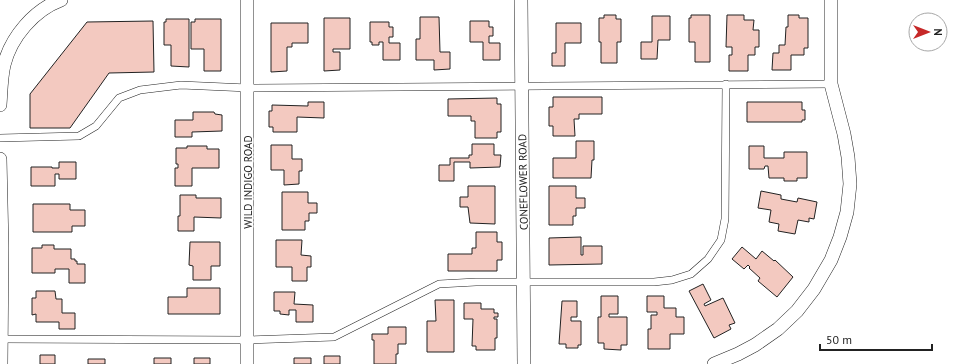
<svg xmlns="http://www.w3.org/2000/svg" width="960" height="364" viewBox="0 0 960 364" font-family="'PT Sans',sans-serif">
<rect width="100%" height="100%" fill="#fff"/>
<!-- building -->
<path fill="#f3c9c0" stroke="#222" d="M604 15H616V19H621V42H617V63H601V42H599V18H604Z
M691 15H710V62H695V42H689V18H691Z
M727 15H744V20H754L753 30H759V47H755V55H748V71H729V55H732V47H726Z
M788 15H799V18H808V48H804V55H791V70H772L773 53H779V45H785L786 27H788Z
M652 16H670V40H658L657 59H641V42H652Z
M420 17H439L440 52H450V69L434 70V60H416V39H420Z
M324 18H350V49H333V52H340V70L324 71Z
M166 19H189V67L171 66V45H164V22H166Z
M195 19H221V71H204V49H191V22H195Z
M153 21 154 72 109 73 70 128H30V94L87 22Z
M470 21H489V27H493V36H489V43H500V60H483V42H470Z
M370 22H389V27H393V37H389V43H400V60H383V42H379V45H372V42H370Z
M271 23H308V43H292V47H287V71L271 72Z
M556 23H581V43H565V66H552V53H556Z
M553 97H602V114H579V119H574L575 136H553V126H549V107H553Z
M497 98V104H501V132H497V138H475V121H471V116H448V99Z
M308 102H324V118L297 117V132H273V127H269V111H272V105L308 106Z
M747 102H802V110H805V120H802V122H747Z
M193 112H214L215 114 222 115V131L192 132V137H175V120H193Z
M576 141H594V160H592L591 178H553V158H576Z
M472 144H494V155H501L500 167 470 168V162H454V181H439V165H450V158H469V155H472Z
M271 145H292V159H302V171H299V184L284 185V170H271Z
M187 146H207V149H219V168H192V186H175V168H178V164H176V148H187Z
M749 146H764V158H784V152H807V178H797V181H784V178H769L768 166H765L764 169H749Z
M59 162H76V179H59V174H55V186H31V167H52V168H59Z
M468 186H495V224L470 223 468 207H460V197H468Z
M549 186H576V198H585V208H576V216H573V225H549Z
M761 191 781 195V199L797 202 798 198 817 202 814 219 809 218V222L798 220 795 234 778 231 779 224 769 222 771 210 758 208Z
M282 192H308V203H317V213H309V221H305V230H282Z
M180 195H196V198H221V218L194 217V231H178V216H180Z
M33 204H70V210H85V226H72V232H33Z
M476 232H497V242H502V260H497V271H448V254H472V248H476Z
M581 237V255H583V246H602V264L549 265V238Z
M276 240H302L301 255 311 256V267H307V281H292V267H276Z
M190 242H220V266H211V280H193V266L189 265Z
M42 245H54V249H71V259H75V261H77V264H85V283H69V269H55V273H32V248H42Z
M742 247 756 259 762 251 774 261 775 260 793 277 777 297 758 281 760 278 749 268 750 267 748 265 744 269 732 259Z
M703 284 711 300 704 304 705 306 723 298 735 323 729 325 731 329 714 338 689 291Z
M187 288H220V314H168V297H187Z
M36 291H55L56 299H62V313H75V329H59V322H36V314L32 315V298H36Z
M274 292H295L294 304 313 305V322H296V310H289V315L280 314V311H274Z
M601 296H618V314H609V317H627V345H621V350L604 349V343H598V317H601Z
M647 296H664V308H676V317H684V334H670V349H648V329H651V315H657V312H647Z
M435 300H454V352H427V321H436Z
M562 301H577V317H571V321H581V345H578V348H566V344H559Z
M464 303H481V309H494V313H498V317H494V319H497V338H495V350H476V346H472L473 319H464Z
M388 327H406V344H398V354H396V364H374V340H372V334H388Z
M40 355H55V364H40Z
M324 356H340V364H324Z
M154 358H171V364H154Z
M194 358H210V364H194Z
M294 358H311V364H294Z
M88 359H105V364H88Z"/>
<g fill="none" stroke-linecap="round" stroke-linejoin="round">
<defs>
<path id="service" d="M0 138 79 136 96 126 119 98 140 90 181 85 248 88 831 84
M0 339 247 340 334 337 439 284 476 282H654L672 280 691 274 708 259 721 240 725 219 726 84"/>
<path id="minor" d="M247 0V364
M521 0 524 364
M0 105C1 92 1 78 4 65 11 37 34 10 61 0
M0 159 2 247 1 364
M714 364 738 354 755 345 778 329 797 311 814 289 831 260 840 237 847 212 850 184 848 157 844 134 831 84V0"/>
</defs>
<!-- service casing -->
<use href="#service" stroke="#222" stroke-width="8"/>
<!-- minor casing -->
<use href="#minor" stroke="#222" stroke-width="14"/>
<!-- service -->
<use href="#service" stroke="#fff" stroke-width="7"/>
<!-- minor -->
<use href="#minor" stroke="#fff" stroke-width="13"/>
</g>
<g text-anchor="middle" stroke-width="3" stroke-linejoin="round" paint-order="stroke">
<!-- street labels -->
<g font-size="11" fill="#222" stroke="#fff">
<text transform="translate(248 182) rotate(-90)" y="4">WILD INDIGO ROAD</text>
<text transform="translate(523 182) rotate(-91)" y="4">CONEFLOWER ROAD</text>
</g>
</g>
<!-- north arrow -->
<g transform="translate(928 32) rotate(90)"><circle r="19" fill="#ffffff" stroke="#a7a7a7"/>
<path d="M0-3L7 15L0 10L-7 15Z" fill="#c62828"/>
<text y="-6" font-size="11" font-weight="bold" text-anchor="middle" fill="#222222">N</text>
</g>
<!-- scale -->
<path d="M820 344v6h112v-6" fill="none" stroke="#222222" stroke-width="2"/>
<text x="826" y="344" font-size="12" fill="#222222" stroke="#ffffff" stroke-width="3" paint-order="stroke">50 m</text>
</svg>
